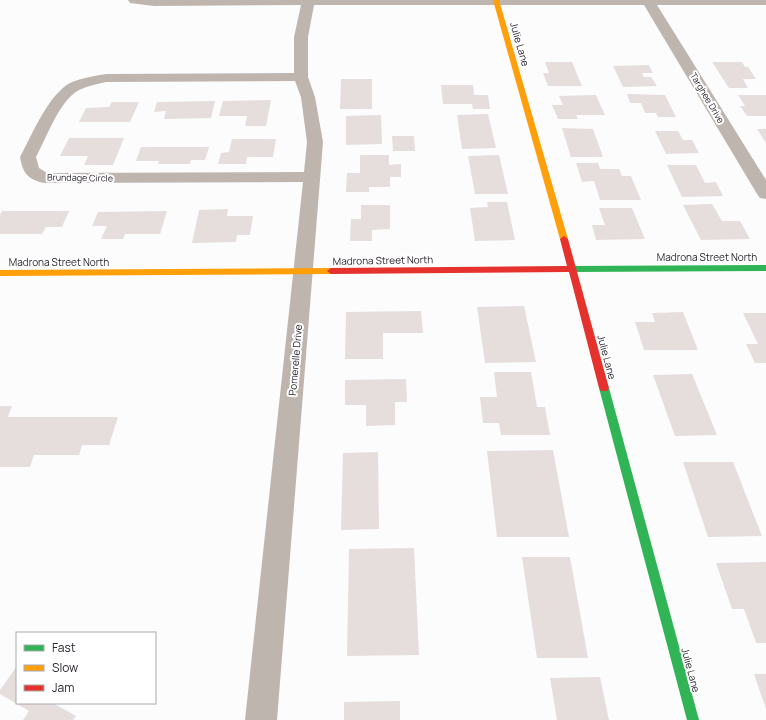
<svg xmlns="http://www.w3.org/2000/svg" width="766" height="720" viewBox="0 0 766 720" font-family="Manrope,sans-serif">
<rect width="100%" height="100%" fill="#fcfcfc"/>
<!-- building -->
<path fill="#e5dedc" d="M545 62H572L582 86H548L543 73H549Z
M712 62H742L745 67H748L756 79H743L748 88H729Z
M649 65 653 73H642L644 77H651L657 86 623 87 613 66Z
M341 79H372V109H340Z
M441 85H473L474 95H488L490 109H473L472 104H443Z
M627 94 665 95 676 117H658L656 113H645L641 103H630Z
M596 95 605 115H576L578 119H558L552 105H563L559 96Z
M738 95H766V116H747L740 106H745Z
M271 100 266 126H245L247 116H219L223 101Z
M215 101 211 118 164 119 166 111 154 112 157 102Z
M112 102H139L130 122H79L86 108 109 107Z
M488 114 496 148 462 149 457 115Z
M381 115 382 144 346 145V116Z
M562 128 593 129 603 157H571Z
M757 129H766V143Z
M655 131H678L683 140H692L699 153 666 154Z
M392 136H414L415 151H393Z
M69 138H124L113 165H84L88 156H60Z
M232 139H276L273 157H247L246 164H218L221 153 229 152Z
M141 147H209L205 160H191L190 164H158L159 161H136Z
M360 155H389V165L401 164V177H390V187H369V192H346L347 173H360Z
M499 155 508 194H475L468 156Z
M576 163H598L600 169H619L622 176H631L641 200H600L594 181 582 182Z
M667 165H696L705 183 716 182 723 196 682 197Z
M487 202H507L515 240 475 241 470 208 488 207Z
M712 204 722 221H740L750 239 701 240 683 205Z
M361 205H390V229L372 230V241H350L351 219H361Z
M599 208H632L645 239 596 240 592 225H605Z
M228 209 227 216H253L250 235H237L236 242 192 243 199 210Z
M2 211H69L62 227H46L42 234H0V215Z
M167 211 160 234H125L123 239H101L107 226H92L98 212Z
M524 306 536 362 485 363 477 307Z
M421 311 423 333H383V359H345L346 312Z
M683 312 698 350H644L635 322H655L652 313Z
M743 313H766V363H755L746 344H758Z
M494 372H531L537 407H545L550 435H501L499 423H483L480 397H497Z
M692 374 717 435 675 436 653 375Z
M406 379 407 402H395V425L366 426V405H345V380Z
M0 406H12L8 417H118L109 445H82L79 455H34L30 467H0Z
M553 450 569 537H497L487 451Z
M378 452 379 529 341 530 343 453Z
M683 462H733L762 536 708 537Z
M414 548 419 655 347 656 349 549Z
M522 557H570L588 658H537Z
M766 562V643H756L744 609H732L716 563Z
M17 666V703H53L76 716 73 720H23L29 711 0 694V690Z
M754 674H766V709Z
M600 677 609 720H557L550 678Z
M400 701V720H344V702Z"/>
<g fill="none" stroke-linecap="round" stroke-linejoin="round">
<!-- street -->
<path fill="#beb5ae" fill-rule="evenodd" d="M128 0H766V5H657L766 180V199L760 198 757 194 644 5H314L308 37V77L315 97 323 142 277 720H245L303 182 44 183C27 179 23 173 20 157 32 135 48 95 70 83 81 78 94 76 106 74L294 73V37L301 5 154 6 130 3ZM295 81 301 97 307 142 304 172 47 173 39 168 36 157C47 137 59 101 79 90 88 86 97 84 106 82Z"/>
<!-- fast -->
<path fill="#30b455" fill-rule="evenodd" d="M766 265V271L570 272 566 269 570 266Z
M604 384 607 385 609 388 699 720H687L599 388 601 385Z"/>
<!-- slow -->
<path fill="#ff9f0a" fill-rule="evenodd" d="M493 0H499L568 239 567 241H561L560 239Z
M331 268 335 271 331 274 0 276V270Z"/>
<!-- jam -->
<path fill="#e5322d" fill-rule="evenodd" d="M564 236 568 239 609 388 607 391H601L599 388 569 272 331 274 327 271 331 268 567 266 560 239Z"/>
</g>
<g text-anchor="middle" stroke-width="4" stroke-linejoin="round" paint-order="stroke">
<!-- far-street labels -->
<g font-size="9" fill="#2b2530" stroke="#fff">
<text transform="translate(707 98) rotate(59)" y="3">Targhee Drive</text>
<text transform="translate(80 178) rotate(1)" y="3">Brundage Circle</text>
</g>
<!-- street labels -->
<g font-size="10" fill="#2b2530" stroke="#fff">
<text transform="translate(520 44) rotate(74)" y="4">Julie Lane</text>
<text x="707" y="261">Madrona Street North</text>
<text transform="translate(383 260) rotate(-1)" y="4">Madrona Street North</text>
<text x="59" y="266">Madrona Street North</text>
<text transform="translate(607 357) rotate(75)" y="4">Julie Lane</text>
<text transform="translate(295 360) rotate(-85)" y="4">Pomerelle Drive</text>
<text transform="translate(691 670) rotate(75)" y="4">Julie Lane</text>
</g>
</g>
<!-- legend -->
<rect x="16" y="632" width="140" height="72" fill="#ffffff" stroke="#aaa8ac"/>
<rect x="24" y="645" width="20" height="6" fill="#30b455" stroke="#aaa8ac"/>
<text x="52" y="652" font-size="12" fill="#2b2530">Fast</text>
<rect x="24" y="665" width="20" height="6" fill="#ff9f0a" stroke="#aaa8ac"/>
<text x="52" y="672" font-size="12" fill="#2b2530">Slow</text>
<rect x="24" y="685" width="20" height="6" fill="#e5322d" stroke="#aaa8ac"/>
<text x="52" y="692" font-size="12" fill="#2b2530">Jam</text>
</svg>
